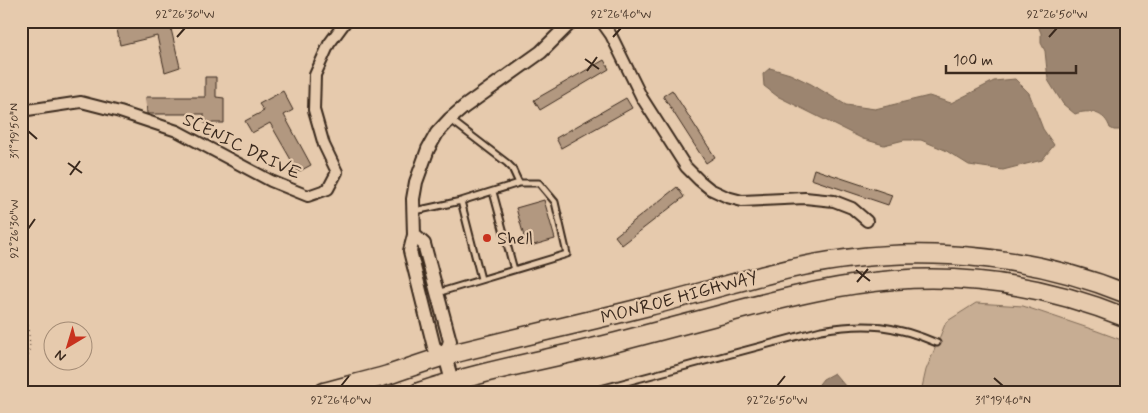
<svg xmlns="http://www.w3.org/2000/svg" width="1148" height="413" viewBox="0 0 1148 413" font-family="Mynerve,sans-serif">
<rect width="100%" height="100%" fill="#e6caad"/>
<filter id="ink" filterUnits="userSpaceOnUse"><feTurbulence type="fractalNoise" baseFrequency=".02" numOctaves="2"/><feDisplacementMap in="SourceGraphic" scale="10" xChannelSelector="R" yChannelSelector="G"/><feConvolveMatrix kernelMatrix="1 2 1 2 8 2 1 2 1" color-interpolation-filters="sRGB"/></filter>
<g filter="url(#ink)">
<!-- green -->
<path fill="#c7ad93" stroke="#816c58" d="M976 303 1023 306 1097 331 1127 342V392H921L926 370 946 322Z"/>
<!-- water -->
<path fill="#9c856f" stroke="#75614f" d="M1036 21H1127V130H1114L1110 128C1105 112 1089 109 1075 114L1063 104 1048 80 1045 51 1041 43V33Z
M770 68 790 74 811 84 846 105 875 109 929 96 951 103 994 81 1015 79 1029 93 1043 129 1054 145 1042 160 1003 170 969 165 945 150 921 140H904L884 145 863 139 777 96 764 86 763 74Z
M834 373 846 387 845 392H813L823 379Z"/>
<!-- building -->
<path fill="#b29880" stroke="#3b2a1e" d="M144 21H175L176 28 171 29 180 67 165 72 157 36 120 45 117 29Z
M604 60 609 69 540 110 534 100Z
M205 77H216V97L224 98V123H204V114H147L146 97H205Z
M672 90 715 157 706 163 663 96Z
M283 91 293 110 284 115 311 165 298 172 270 123 252 133 245 121 264 111 259 104Z
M626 98 632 108 561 148 556 138Z
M814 169 892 195 888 205 811 179Z
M677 187 684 197 622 245 615 236Z
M544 200 555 239 527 247 516 208Z"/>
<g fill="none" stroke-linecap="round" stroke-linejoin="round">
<defs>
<path id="service" d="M451 120 507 163 512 168 519 183
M493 192 514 270
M461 201 481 279
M415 211 461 201 519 183H539L555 202 567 254 437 293
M589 392 821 330C867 322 895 325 937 343"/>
<path id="minor" d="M601 21 611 35 642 98 686 167 699 180 710 189 727 197 742 201 805 198 834 201 852 208 867 221
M21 111 81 102 120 112 177 131 271 181 308 196 328 189 337 172 324 145 314 110 315 75 329 44 346 21"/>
<path id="tertiary" d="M414 235 424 244 450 341 445 356 452 381
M445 356 434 347 410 251 414 235 413 199 416 182 428 149 437 133 450 119 464 107 541 52 572 21"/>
<path id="trunk" d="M324 392C346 386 367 381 388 375 408 368 428 361 448 355 514 338 582 323 649 306 689 296 729 284 769 274 887 243 1013 248 1127 294
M419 392C484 370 551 359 617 342 659 331 700 320 742 309 792 296 842 284 894 280 973 274 1053 288 1127 318"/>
</defs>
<!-- service casing -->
<use href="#service" stroke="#3b2a1e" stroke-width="9"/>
<!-- minor casing -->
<use href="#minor" stroke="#3b2a1e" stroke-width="14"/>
<!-- tertiary casing -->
<use href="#tertiary" stroke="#3b2a1e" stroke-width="16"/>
<!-- trunk casing -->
<use href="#trunk" stroke="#3b2a1e" stroke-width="21"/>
<!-- path -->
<path stroke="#3b2a1e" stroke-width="1" stroke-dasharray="1 4" stroke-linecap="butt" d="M21 302 26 308 30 344 27 367 21 379"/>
<!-- service -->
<use href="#service" stroke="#e6caad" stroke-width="5"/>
<!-- minor -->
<use href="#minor" stroke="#e6caad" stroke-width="10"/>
<!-- tertiary -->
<use href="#tertiary" stroke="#e6caad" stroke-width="12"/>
<!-- trunk -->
<use href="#trunk" stroke="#e6caad" stroke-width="18"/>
</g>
</g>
<!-- ticks -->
<path fill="none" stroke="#3b2a1e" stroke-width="2" d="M177 37 185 28M613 37 621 28M1049 37 1057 28M585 59 599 69M587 71 597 57M28 131 37 139M68 163 82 173M70 175 80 161M28 229 35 219M856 270 870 281M857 282 868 269M994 378 1003 386M341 386 349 376M777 386 785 376"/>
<!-- markers -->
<circle fill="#c8321e" stroke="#e6caad" stroke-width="2" cx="487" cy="238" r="5"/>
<g text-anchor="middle" stroke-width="4.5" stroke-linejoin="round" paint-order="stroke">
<!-- street labels -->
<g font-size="18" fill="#3b2a1e" stroke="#e6caad">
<text transform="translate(242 146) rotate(26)" y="6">SCENIC DRIVE</text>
<text transform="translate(679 297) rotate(-15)" y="6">MONROE HIGHWAY</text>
</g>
<!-- poi labels -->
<g font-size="18" fill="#3b2a1e" stroke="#e6caad" text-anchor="start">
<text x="497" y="244">Shell</text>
</g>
</g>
<!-- margin -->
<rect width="1148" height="413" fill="none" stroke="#e6caad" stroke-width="55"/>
<!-- north arrow -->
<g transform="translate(68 346) rotate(218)"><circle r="24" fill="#e6caad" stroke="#a28a74"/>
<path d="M0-4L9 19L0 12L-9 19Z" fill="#c8321e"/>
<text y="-8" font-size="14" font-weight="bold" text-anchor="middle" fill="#3b2a1e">N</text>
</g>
<!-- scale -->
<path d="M946 65v8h130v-8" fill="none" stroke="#3b2a1e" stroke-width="2.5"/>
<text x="953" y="65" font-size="15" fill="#3b2a1e" stroke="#e6caad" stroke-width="4" paint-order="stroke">100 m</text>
<rect x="28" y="28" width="1092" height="358" fill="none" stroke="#3b2a1e" stroke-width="2"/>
<g font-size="12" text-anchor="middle" fill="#3b2a1e">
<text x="185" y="18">92°26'30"W</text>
<text x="621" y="18">92°26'40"W</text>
<text x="1057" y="18">92°26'50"W</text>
<text transform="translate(14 131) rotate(-90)" y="4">31°19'50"N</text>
<text transform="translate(14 229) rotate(-90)" y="4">92°26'30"W</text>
<text x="341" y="404">92°26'40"W</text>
<text x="777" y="404">92°26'50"W</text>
<text x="1003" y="404">31°19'40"N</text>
</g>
</svg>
